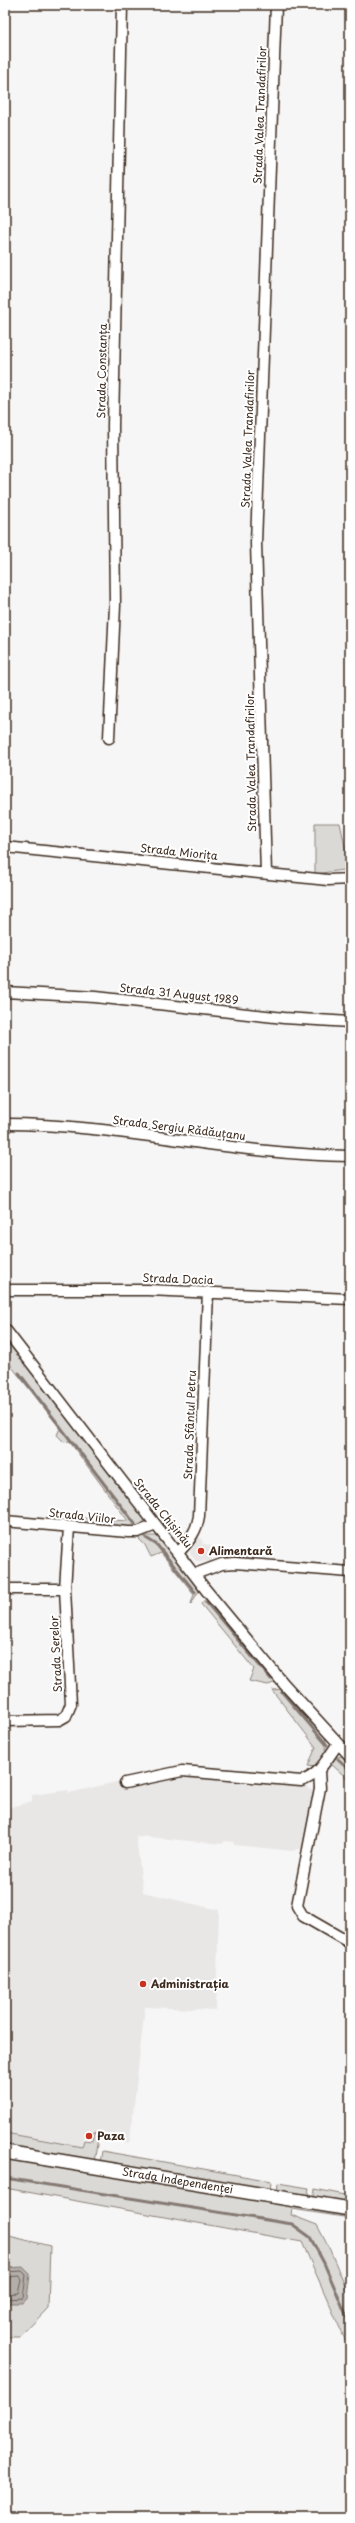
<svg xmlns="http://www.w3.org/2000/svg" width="355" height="2523" viewBox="0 0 355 2523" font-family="'Playpen Sans',sans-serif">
<rect width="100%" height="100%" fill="#f7f6f6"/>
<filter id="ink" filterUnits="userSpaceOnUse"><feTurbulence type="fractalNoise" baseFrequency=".025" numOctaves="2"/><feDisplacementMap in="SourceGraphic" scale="8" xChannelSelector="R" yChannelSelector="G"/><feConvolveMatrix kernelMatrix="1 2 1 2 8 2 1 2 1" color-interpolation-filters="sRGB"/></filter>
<g filter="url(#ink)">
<!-- built -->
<path fill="#e9e7e6" d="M196 1538H202L203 1544 212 1545V1562L196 1561 190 1554 191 1546Z
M200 1774 304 1785 313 1791 305 1842 302 1848 292 1851 234 1845 233 1842 225 1841 222 1844 136 1836 143 1892 219 1910 216 2010 145 2007 130 2141 127 2143 118 2137 86 2131 82 2147 5 2133V1809L32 1801V1795L68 1790 69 1793 124 1780 126 1788Z"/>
<!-- green -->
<path fill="#dbd9d6" stroke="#8b827a" d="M315 823H340L350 869 315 874Z
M5 1339 146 1519C134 1536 101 1527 83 1526L82 1518 128 1521 69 1441 64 1442 57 1435 60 1428 5 1358Z
M139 1536H158L200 1589 191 1604 194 1594 161 1553 151 1557 145 1545 138 1538Z
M207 1597 277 1682 268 1685 249 1681 254 1669 201 1604Z
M283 1689 324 1735C330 1749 323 1756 315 1767L308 1766 316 1747 272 1690Z
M342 1756 350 1764V1781L330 1763 334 1758Z
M94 2132 99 2133 94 2162 5 2146V2133L82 2147 84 2140 92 2141Z
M102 2151 271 2181 270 2192 100 2163Z
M5 2157 350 2213V2218L292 2209 291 2215 317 2225 330 2250 350 2298V2351L302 2242 5 2188Z
M278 2183 309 2188 307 2199 277 2193Z
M315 2189 350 2196V2205L313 2199Z
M5 2235 50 2246 48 2308 20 2337H5Z"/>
<!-- water -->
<path fill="#b4aeaa" stroke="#847972" d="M23 2267 30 2274 27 2299 22 2303H5V2268Z"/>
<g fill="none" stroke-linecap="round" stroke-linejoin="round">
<!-- shore -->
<path stroke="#6b5f56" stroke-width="1" d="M5 2272 22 2271 26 2275 23 2298 5 2299
M5 2277 19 2276 21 2279 18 2293 5 2294"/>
<!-- stream -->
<path stroke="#847972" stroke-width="3" d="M19 1373 135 1524
M146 1538 157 1545 195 1592
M206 1602 271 1679
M282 1692 327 1745
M338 1759 350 1770
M5 2178 292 2224 310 2237 324 2263 350 2324"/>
<defs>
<path id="minor" d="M109 738 115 605 113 426 122 5
M5 847 328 880 350 879
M266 873 256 543 276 5
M5 992 95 997 284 1018 350 1022
M5 1124C120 1124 234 1155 350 1156
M5 1290H148L350 1299
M5 1329 206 1590 284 1684 350 1756
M5 1521 128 1532H138L156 1525
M179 1552C189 1541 197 1531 199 1516L208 1292
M195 1574 222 1564 235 1563 350 1572
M5 1589H65
M5 1721 59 1720 66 1716 71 1704 65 1589 69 1527
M319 1771 320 1788 297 1906 303 1916 350 1943
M125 1783 182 1771 301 1781C319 1776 327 1759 337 1745"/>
<g id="major">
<path id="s1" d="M5 2152 350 2209"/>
</g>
</defs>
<!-- minor casing -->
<use href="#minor" stroke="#3b2a1e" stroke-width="13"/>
<!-- major casing -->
<use href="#major" stroke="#3b2a1e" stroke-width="16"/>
<!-- minor -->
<use href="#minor" stroke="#fff" stroke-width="10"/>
<!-- major -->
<use href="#major" stroke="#fff" stroke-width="13"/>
</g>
</g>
<!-- markers -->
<g fill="#c8321e" stroke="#fff" stroke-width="1.5">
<circle cx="201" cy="1551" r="4"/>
<circle cx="143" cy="1984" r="4"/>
<circle cx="89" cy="2136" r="4"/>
</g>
<g text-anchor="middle" stroke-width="4" stroke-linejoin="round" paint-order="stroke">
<!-- street labels -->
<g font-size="11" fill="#3b2a1e" stroke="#fff">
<text transform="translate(260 115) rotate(-88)" y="4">Strada Valea Trandafirilor</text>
<text transform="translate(102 371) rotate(-89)" y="4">Strada Constanța</text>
<text transform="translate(248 439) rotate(-88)" y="4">Strada Valea Trandafirilor</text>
<text transform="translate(251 763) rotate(-91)" y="4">Strada Valea Trandafirilor</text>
<text transform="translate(179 852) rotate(6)" y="4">Strada Miorița</text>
<text transform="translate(179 994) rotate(6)" y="4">Strada 31 August 1989</text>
<text transform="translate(179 1128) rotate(7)" y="4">Strada Sergiu Rădăuțanu</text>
<text transform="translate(178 1279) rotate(2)" y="4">Strada Dacia</text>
<text transform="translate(190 1425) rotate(-88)" y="4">Strada Sfântul Petru</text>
<text transform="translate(163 1513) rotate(51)" y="4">Strada Chișinău</text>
<text transform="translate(82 1516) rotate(6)" y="4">Strada Viilor</text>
<text transform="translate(56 1654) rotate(-93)" y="4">Strada Serelor</text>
<text dy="4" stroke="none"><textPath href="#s1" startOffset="175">Strada Independenței</textPath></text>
</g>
<!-- poi labels -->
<g font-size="11" font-weight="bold" fill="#3b2a1e" stroke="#fff" text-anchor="start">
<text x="209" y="1555">Alimentară</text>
<text x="151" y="1988">Administrația</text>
<text x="97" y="2140">Paza</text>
</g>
</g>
<!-- margin -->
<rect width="355" height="2523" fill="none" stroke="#fff" stroke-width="20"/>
<rect x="10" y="10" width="335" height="2503" fill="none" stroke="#3b2a1e" stroke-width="1.5" filter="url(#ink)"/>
</svg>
